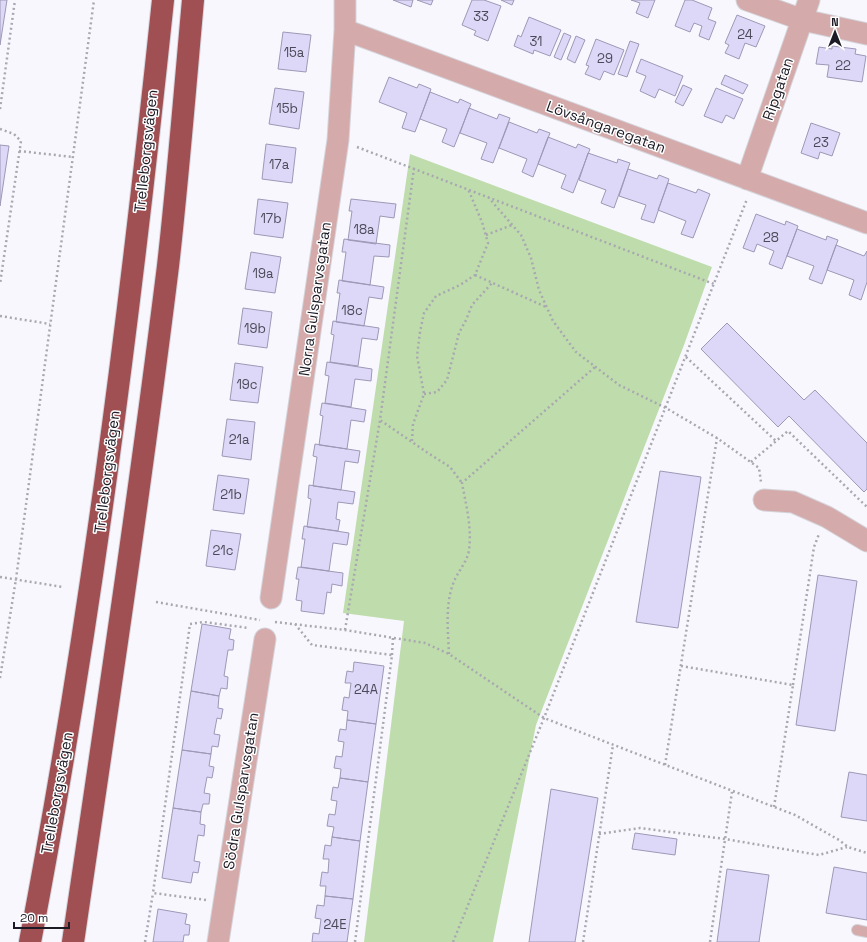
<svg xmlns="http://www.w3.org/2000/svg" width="867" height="942" viewBox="0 0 867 942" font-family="'Space Grotesk',sans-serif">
<rect width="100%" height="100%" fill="#f8f7fe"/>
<!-- green -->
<path fill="#bfddac" d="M410 154 712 267 684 345 536 725 493 942H364L404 621 343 613Z"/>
<!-- building -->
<path fill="#ddd8f7" stroke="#9d98b6" d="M0 0H7L0 45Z
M393 0H413L411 7Z
M417 0H433L431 5Z
M472 0H484L501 6 488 41 474 35 476 31 462 25Z
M501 0H514L512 5Z
M631 0H655L648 18 636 13 640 3Z
M685 0H692L712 8 708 19 716 22 709 40 699 36 702 26 694 23 690 32 675 26Z
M737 15 765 26 756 47 745 43 739 59 725 53 729 45 725 43Z
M529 17 561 30 550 56 534 50 533 54 514 46 518 35 521 37Z
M283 32 311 35 306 72 278 69Z
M564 33 571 36 561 60 554 57Z
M576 36 585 40 575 63 567 59Z
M596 39 624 50 614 75 604 71 600 80 585 74 589 66 586 65Z
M630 41 639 44 627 77 618 74Z
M832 46 856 49 855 54 866 56 862 82 827 77 829 65 816 64 819 47 832 49Z
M641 59 683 76 675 96 659 89 655 98 640 91 646 76 636 72Z
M725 75 748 85 743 94 721 84Z
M389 77 417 88 419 84 431 89 415 132 402 128 407 113 379 102Z
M683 85 692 89 683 106 675 102Z
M275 88 304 92 299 129 269 124Z
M716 88 743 99 734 119 726 115 722 123 704 116Z
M430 92 458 103 460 99 471 104 454 147 442 142 447 129 420 119Z
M469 108 497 119 499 114 510 118 493 163 481 159 487 143 460 133Z
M509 122 537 133 539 129 550 133 533 177 522 172 527 159 499 148Z
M811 123 840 133 832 156 820 152 818 159 801 153Z
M548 137 576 148 578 144 590 149 573 193 561 188 566 175 538 164Z
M266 144 296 148 292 183 262 179Z
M0 145 9 146 0 206Z
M588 153 617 163 618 159 630 163 614 208 601 203 606 190 579 180Z
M628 169 657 179 659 175 669 179 654 223 641 219 646 205 619 196Z
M668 183 696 193 698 189 710 194 693 238 681 234 686 221 658 210Z
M258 199 288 203 283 238 254 234Z
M351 199 396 204 394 218 380 216 376 244 348 240 352 211H349Z
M756 214 785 225 786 221 798 226 782 269 769 264 774 251 757 244 754 252 743 248Z
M797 229 826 240 827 236 838 240 822 284 809 279 814 266 787 256Z
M344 239 390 245 389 257 374 256 370 285 342 281 346 252H342Z
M836 245 864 256 867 251V282L861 300 849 295 854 280 827 270Z
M251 252 281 257 275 293 245 289Z
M339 280 384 287 382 299 369 297 364 326 336 322 340 293H337Z
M243 308 272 312 267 348 238 344Z
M333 321 379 328 377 340 362 338 358 366 330 362 334 335 331 334Z
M727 323 804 400 815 390 867 443V489L864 492 789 416 778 427 701 349Z
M327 362 372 369 371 381 355 379 351 407 325 403 329 376 325 375Z
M235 363 263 367 258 403 230 400Z
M322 403 366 410 364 422 351 420 347 449 319 445 323 416 320 415Z
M227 419 255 422 251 460 222 456Z
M315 444 360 451 358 463 345 461 341 490 313 486 317 457 313 456Z
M660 471 701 477 678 628 636 622Z
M218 475 249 479 244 514 213 510Z
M309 485 355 492 353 504 338 502 336 519 340 520 338 531 307 527 311 499 308 498Z
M304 526 349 533 347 545 333 543 329 571 301 567 305 539H302Z
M211 530 241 534 235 570 206 566Z
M298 567 343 573 342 586 332 584 331 593 327 592 324 614 301 611 302 601 296 600 299 579H296Z
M818 575 857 581 835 731 796 725Z
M202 624 231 629 229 639 234 640 233 650H228L224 676 228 677 227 689 221 688 219 696 191 691Z
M354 662 384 666 376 724 347 720 348 711 342 710 344 697 349 698 351 683H345L347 671 353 672Z
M191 691 219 696 218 708 223 709 221 719 217 718 214 734 220 735 218 747 212 746 211 754 182 750Z
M347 720 376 724 368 782 340 778 341 769 334 768 336 756 342 757 344 742 338 741 340 729 346 730Z
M182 750 211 754 209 766 214 767 212 778 207 777 204 793 210 794 209 804H203L201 812 173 808Z
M849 772 867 775V821L841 817Z
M340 778 368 782 360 841 332 837 334 827 327 826 329 814 335 815 337 801 331 800 333 787 338 788Z
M551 789 598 798 575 942H529Z
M173 808 201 812 200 824 205 825 204 836 198 835 194 861 200 862 198 873 193 872 191 883 162 878Z
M635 833 677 839 675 855 632 849Z
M332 837 360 841 353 899 325 896 326 886H320L322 872 328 873 329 859H323L325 845 331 846Z
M834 867 867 873V920L826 913Z
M727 869 769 875 759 942H717Z
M325 896 353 899 347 942H312L313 933 319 934 321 919 315 918 317 905 324 906Z
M158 909 187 914 185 924 190 925 189 935H184L183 942H153Z"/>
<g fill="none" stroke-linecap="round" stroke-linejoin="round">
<defs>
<path id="lane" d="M857 930 867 932"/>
<path id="street" d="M747 0 803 20 867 34
M345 30 867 223
M747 179 809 0
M764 500 793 502 827 517 867 541
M271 598 338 140 345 30V0
M218 942 265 639"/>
<path id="highway" d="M30 942C90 630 130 315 163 0
M73 942C106 717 140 492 168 266 178 178 185 89 193 0"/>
</defs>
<!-- lane casing -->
<use href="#lane" stroke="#d5d4db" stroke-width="12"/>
<!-- street casing -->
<use href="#street" stroke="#d5d4db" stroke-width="23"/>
<!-- highway casing -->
<use href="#highway" stroke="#d5d4db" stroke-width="24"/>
<!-- path -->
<path stroke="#a9a8b0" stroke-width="2.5" stroke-dasharray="2 3" stroke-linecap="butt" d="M0 109 15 0
M0 129 14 134 21 141 0 284
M357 147 714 284
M19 151 73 157
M414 168 380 420 428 453 450 467 462 483
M488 197 521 235 531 258 539 290 553 321 576 352 619 385 666 408 717 438 759 468 761 482
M486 235 512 225
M475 275 546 307
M0 316 50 324
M686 357 776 441
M424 394 437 392 447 380 459 333 466 320 472 305 492 283
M412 441 413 424 424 394 417 356 420 332 424 313 436 296 460 285 475 275 488 243 482 222 468 189
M751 462 788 431 867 507
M0 577 63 587
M156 602 260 620
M275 622 345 630 425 643 449 654 544 718 795 815 839 840 848 847 867 853
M295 624 312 645 392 655 355 942
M345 630 380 420
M449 654C448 631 445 606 453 584 457 572 467 563 469 550 472 527 466 505 462 483L595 367
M392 655 393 637
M681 666 793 685 774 807
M0 678 16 579 94 0
M793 685 814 547 819 534
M665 765 717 438
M599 834 640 828 725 839 819 855 847 847
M206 900 153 893 190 624 204 622 249 628
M145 942 153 893
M453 942 544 718 747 199
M583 942 613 745
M710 942 732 792"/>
<!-- lane -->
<use href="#lane" stroke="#d4abaa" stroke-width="10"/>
<!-- street -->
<use href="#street" stroke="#d4abaa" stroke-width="21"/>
<!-- highway -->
<use href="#highway" stroke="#a04f52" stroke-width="22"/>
</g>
<g text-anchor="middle" stroke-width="3" stroke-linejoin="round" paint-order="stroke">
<!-- number labels -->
<g font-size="13" fill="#4c4a5a">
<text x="481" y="21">33</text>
<text x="745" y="39">24</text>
<text x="536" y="46">31</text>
<text x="294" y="57">15a</text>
<text x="605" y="63">29</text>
<text x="843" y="70">22</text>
<text x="287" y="113">15b</text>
<text x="821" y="147">23</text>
<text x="279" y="169">17a</text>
<text x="271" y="223">17b</text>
<text x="364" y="234">18a</text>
<text x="771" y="242">28</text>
<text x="263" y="278">19a</text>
<text x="352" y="315">18c</text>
<text x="255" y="333">19b</text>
<text x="247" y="389">19c</text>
<text x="239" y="444">21a</text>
<text x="231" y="499">21b</text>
<text x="223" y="555">21c</text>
<text x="366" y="694">24A</text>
<text x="335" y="929">24E</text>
</g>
<!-- street labels -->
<g font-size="15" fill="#1c1a25" stroke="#fff">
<text transform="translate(778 89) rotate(-71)" y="5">Ripgatan</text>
<text transform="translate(606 127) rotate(20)" y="5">Lövsångaregatan</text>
<text transform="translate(146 151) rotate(-84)" y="5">Trelleborgsvägen</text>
<text transform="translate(315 299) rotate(-82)" y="5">Norra Gulsparvsgatan</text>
<text transform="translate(107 472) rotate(-83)" y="5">Trelleborgsvägen</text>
<text transform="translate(241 791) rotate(-81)" y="5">Södra Gulsparvsgatan</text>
<text transform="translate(57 793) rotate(-80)" y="5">Trelleborgsvägen</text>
</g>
</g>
<!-- north arrow -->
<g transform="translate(835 32)" stroke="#ffffff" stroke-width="3" paint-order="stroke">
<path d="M0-3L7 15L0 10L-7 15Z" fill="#1c1a25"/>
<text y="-6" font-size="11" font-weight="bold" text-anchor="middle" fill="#1c1a25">N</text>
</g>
<!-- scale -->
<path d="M14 922v6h55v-6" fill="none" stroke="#1c1a25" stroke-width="2"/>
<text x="20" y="922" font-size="12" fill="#1c1a25" stroke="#ffffff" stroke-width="3" paint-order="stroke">20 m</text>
</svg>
